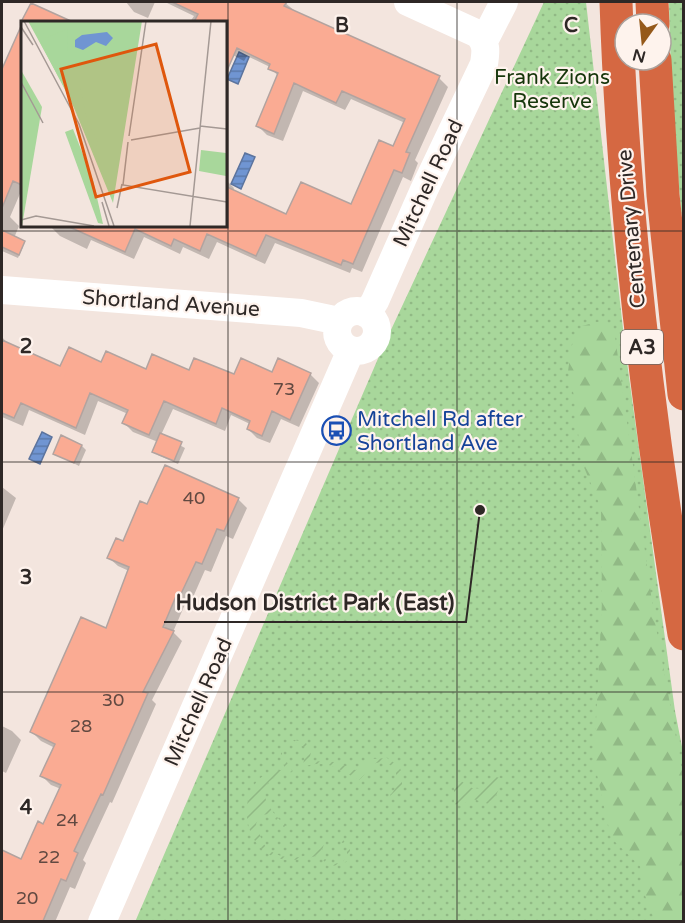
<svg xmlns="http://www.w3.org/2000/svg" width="685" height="923" viewBox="0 0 685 923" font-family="'Varela Round',sans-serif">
<defs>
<pattern id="grass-dots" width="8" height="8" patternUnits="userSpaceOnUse" patternTransform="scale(1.5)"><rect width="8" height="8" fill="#a8d79b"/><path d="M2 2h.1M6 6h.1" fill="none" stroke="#91b985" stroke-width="1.8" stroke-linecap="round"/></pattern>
<pattern id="forest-firs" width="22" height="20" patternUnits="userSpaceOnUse" patternTransform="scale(1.5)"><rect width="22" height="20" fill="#a8d79b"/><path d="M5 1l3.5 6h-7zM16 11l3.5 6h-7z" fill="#91b985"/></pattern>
<pattern id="garden-furrows" width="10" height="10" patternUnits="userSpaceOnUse" patternTransform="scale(1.5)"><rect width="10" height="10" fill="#a8d79b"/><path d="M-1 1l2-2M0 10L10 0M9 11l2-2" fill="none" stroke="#91b985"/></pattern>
<pattern id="water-rules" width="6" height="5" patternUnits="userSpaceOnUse" patternTransform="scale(1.5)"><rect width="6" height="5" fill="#7095d2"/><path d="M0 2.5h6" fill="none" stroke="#5c7aaa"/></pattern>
</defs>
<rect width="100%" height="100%" fill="#f3e5de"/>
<!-- grass -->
<path fill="url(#grass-dots)" d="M544 2H586L626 355 675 711 683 752V921L135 922 383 347Z
M669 2H683V229L672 116Z"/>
<!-- forest -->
<path fill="url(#forest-firs)" d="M597 322 609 323 615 336 654 616 683 776V921H655L644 893 640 866 611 838 594 761 602 601 601 508 581 460 574 396 568 371 572 345 582 326Z"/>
<!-- garden -->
<path fill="url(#garden-furrows)" d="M291 739 306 743 311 752 309 761 335 762 355 770 361 769 372 759 387 758 399 766 402 773V788L393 799 390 795C404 783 396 758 376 763 367 766 366 775 359 780 338 770 329 758 303 767 306 742 312 753 291 739Z
M280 750 292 771C287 774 279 774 274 778 252 792 274 815 287 827L286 829 270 814 260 815 256 824C259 831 261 841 266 847 279 862 313 861 322 843L324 844 322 850 323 858 334 864 343 862 347 855V846L337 839 341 837 350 849 349 859 342 865 328 866 319 855C303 860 285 863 270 855 243 841 238 794 263 776 270 771 278 771 285 769Z
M493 776 503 779 492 805 473 799 460 805 454 804V783L461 781 472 788 483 789Z"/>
<!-- water -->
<path fill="url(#water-rules)" stroke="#5c749e" stroke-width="1.5" d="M239 52 249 57 238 84 227 79Z
M245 153 255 157 241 189 231 184Z
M42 432 52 437 40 464 29 459Z"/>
<!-- shadow -->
<path fill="#0003" d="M126 2H155L148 18 134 12Z
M165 2H284L295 11 439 78 448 87 415 160 418 163 411 181 403 177 362 272 352 268 350 273 275 243 265 264 217 242 209 259 183 247 180 254 144 237 134 259 91 240 87 249 60 236 51 227 225 225V179L234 188 233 191 287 216 351 206 394 148 405 123 351 99 345 110 303 91 283 141 267 135 258 126 278 76 270 67 247 56 244 61 225 51V22H190L194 16Z
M31 5 70 22H24Z
M22 25V189L10 217 19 226 14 238 23 247 18 258 2 251V74Z
M2 337 10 346 61 368 102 364 146 370 235 376 310 374 319 383 299 427 281 419 270 443 257 438 248 429 250 424 231 415 225 431 173 409 161 435 185 448 178 464 158 455 154 451 158 442 133 432 124 423 128 414 98 401 85 435 29 410 23 426 2 417Z
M82 446 86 450 79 466 54 453Z
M2 487 16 498 2 531Z
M238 499 247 508 233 539 226 536 211 572 205 570 190 604 186 602 173 632 182 641 152 700 156 704 112 803 110 802 83 860 86 863 75 889 70 887 55 922H2V852L22 861 44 826 61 789 51 785 42 776 55 748 41 741 32 732 107 630 129 571 118 566 109 558 124 543 148 506Z
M2 726 12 731 21 740 6 773 2 771Z"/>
<!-- building -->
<path fill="#faab93" stroke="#b2a39f" stroke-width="1.5" d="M172 2H287L284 6 440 76 406 152 410 153 402 173 394 170 353 264 343 260 341 265 266 235 256 256 207 234 200 251 174 239 171 246 135 229 125 252 65 225H225V186L286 214 301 182 351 204 379 140 393 146 405 119 342 91 336 103 294 83 274 134 256 126 278 73 268 69 270 64 237 48 225 75V22H194L198 14Z
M31 3 73 22H21Z
M22 24V185L13 181 2 208V69Z
M2 230 25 241 19 255 2 247Z
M2 340 60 366 69 347 101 362 106 351 146 369 152 354 189 370 194 358 234 374 241 358 272 372 278 358 311 373 290 420 272 411 262 436 247 429 250 421 222 408 216 424 164 401 149 435 122 423 128 410 90 393 76 428 21 403 14 418 2 413Z
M160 433 182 442 174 461 152 452Z
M61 435 82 445 74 463 53 454Z
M165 465 239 498 224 531 217 529 202 564 196 562 180 596 177 594 163 627 174 631 143 692 148 693 103 795 101 794 74 851 78 853 66 881 61 879 43 921H2V850L21 859 38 821 43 824 61 785 40 776 55 744 30 732 81 617 106 628 129 567 107 558 116 538 123 541 140 501 147 504Z"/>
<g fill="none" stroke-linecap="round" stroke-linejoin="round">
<!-- minor -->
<path stroke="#fff" stroke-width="28" d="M484 41 504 2
M2 290 301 313 339 321
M337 331a20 20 0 1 1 40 0a20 20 0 1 1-40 0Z
M367 314 375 301 424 190 484 64C486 51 487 44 478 34L408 2
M102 922 351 350"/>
<!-- highway -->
<path stroke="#d56842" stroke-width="33" d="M616 2C623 214 649 425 684 634
M652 2 653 24
M655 60 663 195 684 394"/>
</g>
<!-- grid -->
<path fill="none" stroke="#2e2826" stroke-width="1.5" stroke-opacity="0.55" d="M228 2V922M457 2V922M2 231H684M2 462H684M2 692H684"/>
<!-- icons -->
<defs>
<symbol id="bus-ring" viewBox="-11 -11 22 22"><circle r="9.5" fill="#fef3ed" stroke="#1a4fb4" stroke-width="1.5"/><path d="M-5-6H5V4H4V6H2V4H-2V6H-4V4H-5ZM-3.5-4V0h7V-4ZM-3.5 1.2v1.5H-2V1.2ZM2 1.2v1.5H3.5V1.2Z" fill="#1a4fb4"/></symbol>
</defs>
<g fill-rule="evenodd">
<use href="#bus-ring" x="320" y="414" width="33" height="33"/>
</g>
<g text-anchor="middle" stroke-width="4.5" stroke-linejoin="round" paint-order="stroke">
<!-- number labels -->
<g font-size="18" fill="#614941">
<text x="284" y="395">73</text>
<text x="194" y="504">40</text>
<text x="113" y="706">30</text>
<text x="81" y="732">28</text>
<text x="67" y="826">24</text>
<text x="49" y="863">22</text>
<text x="27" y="904">20</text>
</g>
<!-- shield labels -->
<rect fill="#fef3ed" stroke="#6c6562" stroke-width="1.5" x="621" y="330" width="42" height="34" rx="4.5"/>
<g font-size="20" font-weight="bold" fill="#2e2826">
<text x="642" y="354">A3</text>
</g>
<!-- park labels -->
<g font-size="21" fill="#16360b" stroke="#fef3ed">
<text x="552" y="84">Frank Zions<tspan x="552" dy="24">Reserve</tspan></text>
</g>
<!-- street labels -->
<g font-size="21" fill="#2e2826" stroke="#fef3ed">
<text transform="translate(428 183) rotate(-65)" y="7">Mitchell Road</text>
<text transform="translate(631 229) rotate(-95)" y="7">Centenary Drive</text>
<text transform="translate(171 303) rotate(4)" y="7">Shortland Avenue</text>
<text transform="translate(198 702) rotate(-66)" y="7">Mitchell Road</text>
</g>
<!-- transit labels -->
<g font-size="21" fill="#164399" stroke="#fef3ed" text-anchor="start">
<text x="357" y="426">Mitchell Rd after<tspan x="357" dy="24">Shortland Ave</tspan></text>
</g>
</g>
<!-- overview -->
<g transform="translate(21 21)">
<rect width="206" height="206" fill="#f3e5de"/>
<path d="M7 0H121L92 182 49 77ZM52 108 72 159 82 203 77 202 44 111ZM180 129 205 132V155L178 150Z" fill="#a8d79b"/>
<path d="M8 0H15L25 17 46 8 47 30 39 42 59 67 67 102 77 120 75 128Z" fill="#a8d79b"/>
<path d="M0 49 21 86 1 205H0Z" fill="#a8d79b"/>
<path d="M86 11 92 17 85 25 75 21 62 29 54 26V19L61 14Z" fill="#7095d2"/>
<path fill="none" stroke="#a49994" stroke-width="1.5" d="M3 0 58 103 93 205M0 6 12 24M0 61 22 102M179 105 206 108M108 115 125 0M110 119 179 107M107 121 102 164 206 181M81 181 88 205M96 187 101 163M0 199 15 195 73 205M169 205 190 0"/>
<path fill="#df570d" fill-opacity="0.15" stroke="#df570d" stroke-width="3" d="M135 23 169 151 75 176 40 48Z"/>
<rect width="206" height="206" fill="none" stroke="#2e2826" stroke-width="3"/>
</g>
<g font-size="20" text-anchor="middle" font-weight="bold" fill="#2e2826" stroke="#fef3ed" stroke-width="4.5" stroke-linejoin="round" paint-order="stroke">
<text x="342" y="32">B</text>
<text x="571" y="32">C</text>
<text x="26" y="353">2</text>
<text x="26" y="584">3</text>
<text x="26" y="814">4</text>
</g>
<!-- callouts -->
<path fill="none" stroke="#2e2826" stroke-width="2" d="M480 510L466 622H164"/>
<circle fill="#2e2826" stroke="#fef3ed" stroke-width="2" cx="480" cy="510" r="6"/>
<g font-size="22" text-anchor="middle" font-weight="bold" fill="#2e2826" stroke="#fef3ed" stroke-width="4.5" stroke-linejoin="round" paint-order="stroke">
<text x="315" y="610">Hudson District Park (East)</text>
</g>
<!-- border -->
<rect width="685" height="923" fill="none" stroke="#2e2826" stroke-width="6"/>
<!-- north arrow -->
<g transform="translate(643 42) rotate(195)"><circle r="28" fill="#fef3ed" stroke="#aba29d" stroke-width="1.5"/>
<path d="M0-4.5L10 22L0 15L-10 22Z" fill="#95591a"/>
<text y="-9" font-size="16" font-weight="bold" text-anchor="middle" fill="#2e2826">N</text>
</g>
</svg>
